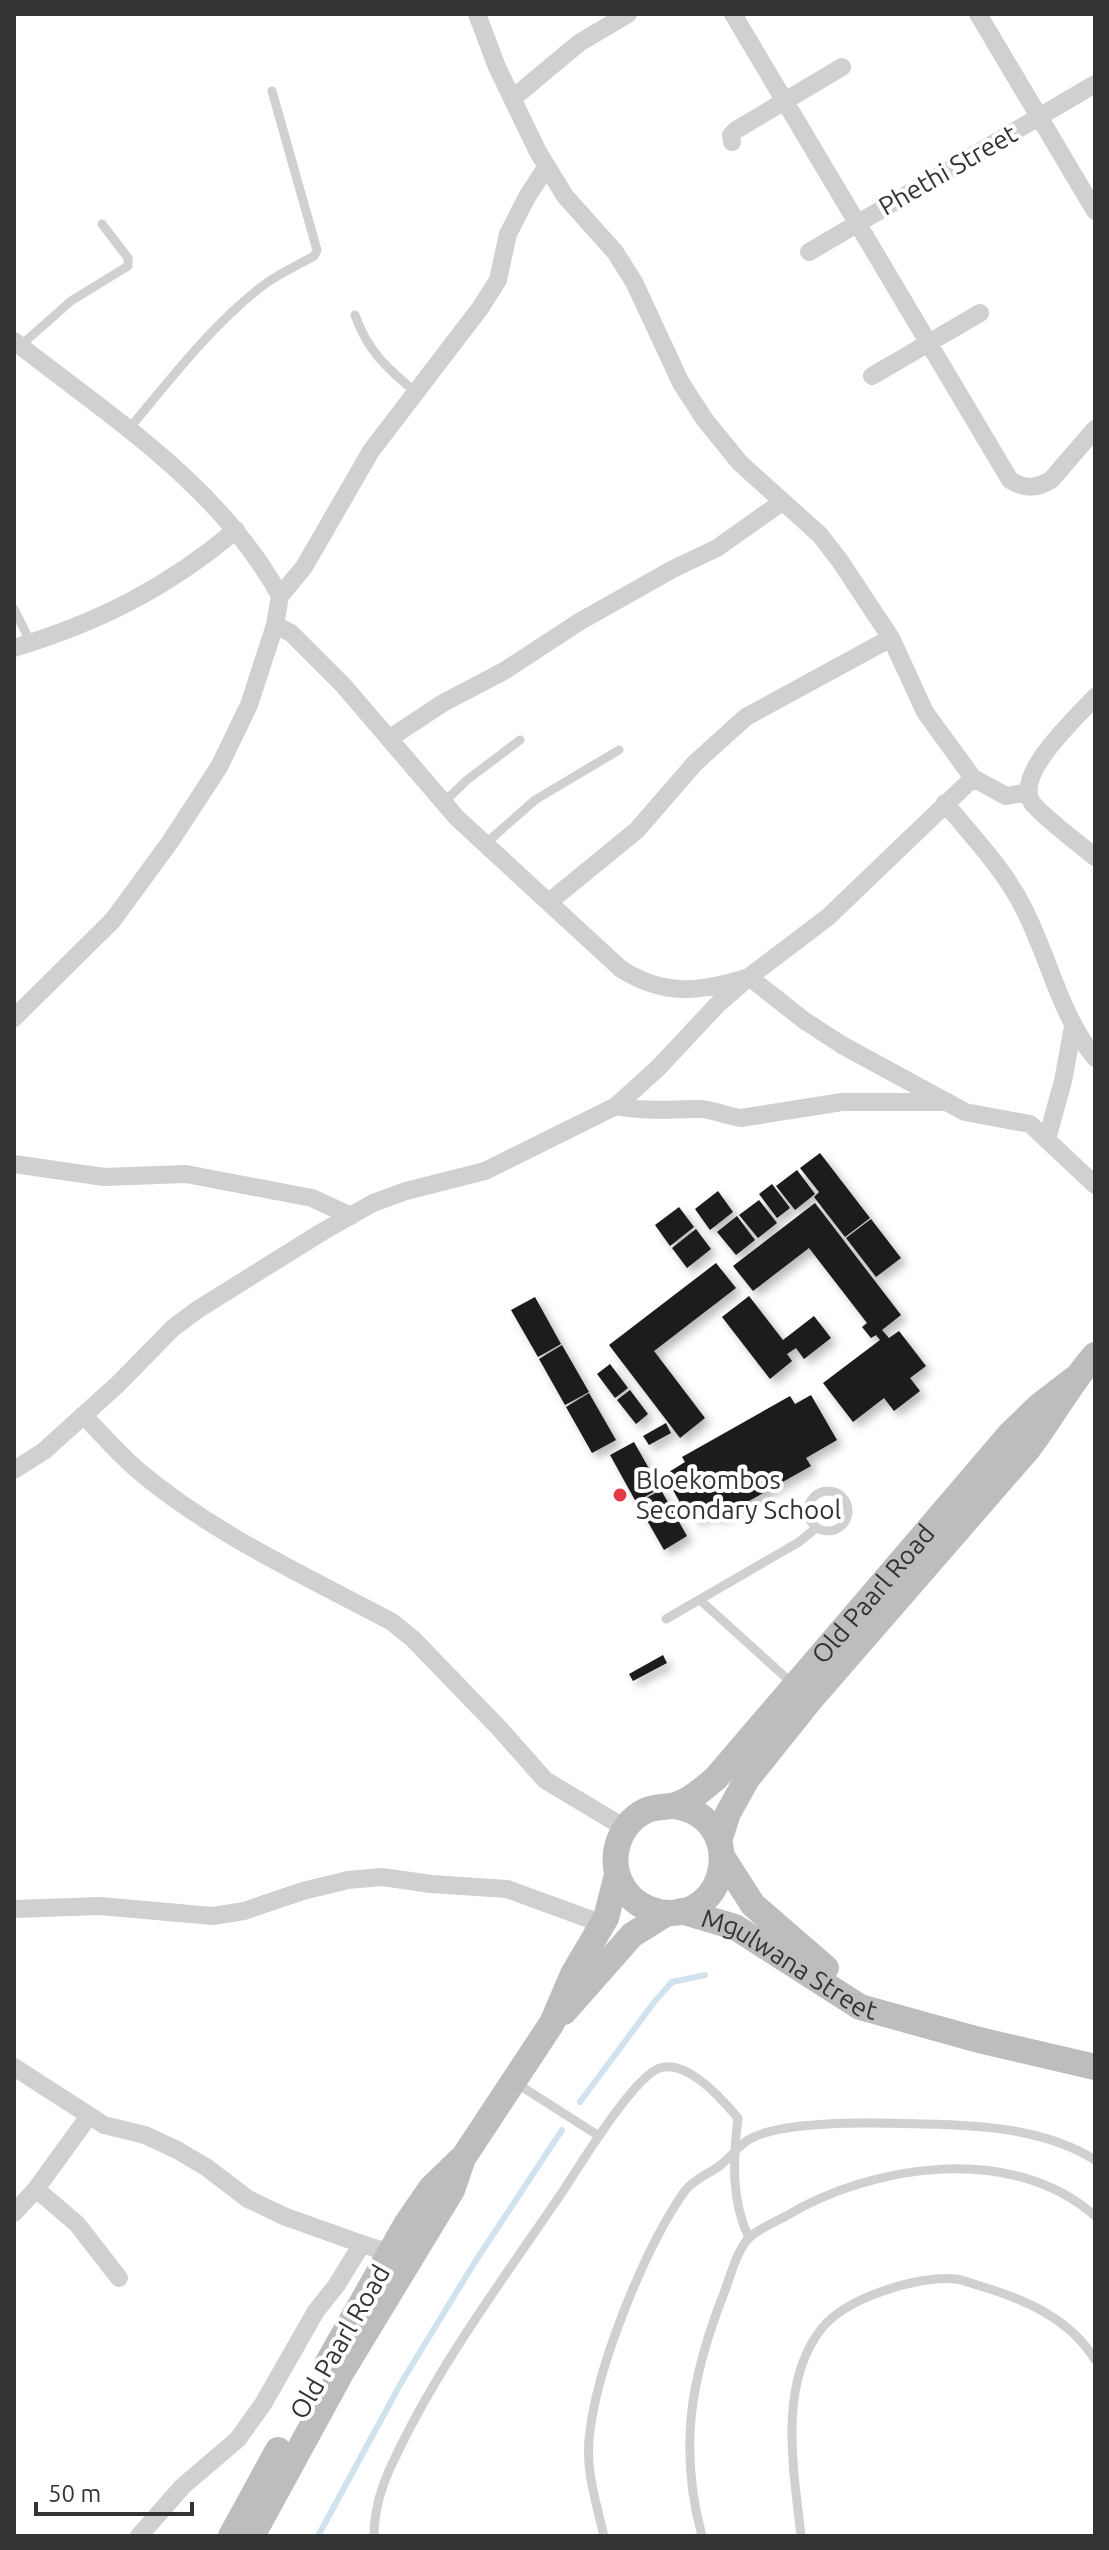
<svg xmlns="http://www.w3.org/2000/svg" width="1109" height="2550" viewBox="0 0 1109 2550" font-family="Ubuntu,sans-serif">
<defs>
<filter id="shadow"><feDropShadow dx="5.5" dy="5.5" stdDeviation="4" flood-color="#0004"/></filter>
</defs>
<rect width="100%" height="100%" fill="#fff"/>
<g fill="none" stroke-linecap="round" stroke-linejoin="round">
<!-- stream -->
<path stroke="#cfe2ee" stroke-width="6" d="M580 2102 655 2001 672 1982 705 1975
M318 2536 401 2383 473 2265 562 2130"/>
</g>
<!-- building -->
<path fill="#1a1a1a" filter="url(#shadow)" d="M820 1153 870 1218 845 1237 814 1197 819 1192 800 1168Z
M797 1170 815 1194 795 1210 776 1186Z
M772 1184 790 1208 777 1218 759 1194Z
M718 1191 733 1212 710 1230 695 1209Z
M759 1200 777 1223 758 1238 739 1215Z
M815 1203 901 1315 882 1330 889 1338 899 1331 926 1366 910 1378 920 1391 894 1411 884 1398 853 1422 823 1383 880 1340 876 1335 871 1338 862 1327 867 1323 809 1248 753 1291 733 1266Z
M679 1207 694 1227 670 1246 655 1225Z
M737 1216 755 1240 736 1255 717 1232Z
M871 1219 901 1258 876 1277 846 1238Z
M696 1229 711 1249 687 1268 672 1248Z
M716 1263 736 1288 654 1351 705 1418 680 1438 609 1345Z
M749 1296 783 1340 814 1316 831 1338 804 1359 796 1348 787 1354 792 1361 770 1379 722 1317Z
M535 1297 561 1344 538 1357 511 1310Z
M562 1345 589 1392 565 1405 539 1359Z
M610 1364 628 1388 615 1398 597 1374Z
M630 1390 648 1414 636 1424 617 1400Z
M589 1393 616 1440 592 1453 566 1407Z
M811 1395 837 1440 806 1458 811 1466 717 1519 713 1512 696 1521 688 1505 683 1508 673 1490 678 1488 669 1472 685 1462 682 1457 790 1396 795 1404Z
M666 1423 671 1433 649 1445 643 1436Z
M634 1442 660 1488 636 1502 610 1455Z
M661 1490 687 1536 664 1550 637 1503Z
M663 1655 667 1663 633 1681 629 1674Z"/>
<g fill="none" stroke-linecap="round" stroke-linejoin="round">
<!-- lane -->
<path stroke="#d0d0d0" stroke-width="9" d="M355 315C367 350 388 370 417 393
M20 346 71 301 128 266V258L102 224
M128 430C170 380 212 324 265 284 280 273 298 265 314 256L317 250 272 91
M14 609 31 643
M443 803 467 780 520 740
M485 844 535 800 619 750
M808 1511a20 20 0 1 1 40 0a20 20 0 1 1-40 0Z
M700 1600 793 1684
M666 1619 799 1542 816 1528
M516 2083 599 2136
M374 2536C374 2509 382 2484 394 2460 439 2364 504 2278 563 2191 580 2165 634 2076 660 2068 687 2059 723 2100 738 2118 733 2159 731 2201 749 2238
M604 2536C597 2506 586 2472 589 2440 595 2370 644 2250 684 2192 693 2180 706 2175 718 2167 730 2159 737 2146 750 2139 785 2119 882 2123 924 2124 981 2125 1046 2129 1095 2160
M702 2536C678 2447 691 2377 724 2293 730 2277 737 2250 749 2238 758 2229 775 2222 786 2216 873 2164 1013 2143 1095 2216
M801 2536C794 2471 777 2384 822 2328 846 2298 918 2275 956 2279 964 2280 973 2284 980 2286 1024 2299 1071 2319 1095 2360"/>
<!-- street -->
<path stroke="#d0d0d0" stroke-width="18" d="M477 14 497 67 538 152 565 196 615 252 634 282 681 383 705 420 740 463 820 535 840 561 891 638 925 712 973 778
M733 14 1010 480C1024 489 1036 489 1051 480L1095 429
M978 14 1095 211
M512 99 579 43 628 14
M732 142 731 135 736 130 842 67
M809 252 1095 84
M14 341C111 417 220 486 280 596
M872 376 980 313
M275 625 291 633 343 685 457 818 621 969C665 997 701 992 749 977L805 1021 842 1045 965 1112 1030 1124 1095 1185
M14 648C99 622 167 588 236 530
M1095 697C1077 717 1011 776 1033 804 1049 822 1076 841 1095 857
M390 738 443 703 504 671 579 622 673 569 717 548 782 502
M945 803C972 836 1004 869 1023 907 1049 957 1059 1013 1095 1058
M549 902 637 830 695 763 746 717 891 638
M14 1018 113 920 170 842 219 767 249 705 275 625 280 596 304 567 371 451 481 307 498 280 508 234 527 197 547 166
M616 1106C644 1112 670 1109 698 1109 712 1109 727 1116 741 1118L842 1102H948
M1047 1139 1063 1081 1073 1027
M14 1164 104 1177 186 1174 312 1198 351 1216
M83 1415C102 1434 119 1455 140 1472 215 1535 306 1576 392 1622L413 1639 499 1728 545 1780 625 1828
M14 1470 44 1451 118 1384 173 1328 197 1310 322 1232 373 1203 406 1191 485 1171 616 1106 658 1068 717 1005 749 977 828 917 973 778 1006 796 1028 792
M14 1909 100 1906 213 1916 244 1911 303 1891 348 1880 382 1877 431 1884 507 1889 603 1924
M14 2067 104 2125 145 2135 177 2150 206 2167 248 2199 286 2217 362 2244
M36 2189 77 2224 119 2278
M14 2213 36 2189 89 2116
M139 2536 183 2486 238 2439 263 2404 316 2311 336 2286 362 2244 390 2253"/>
<!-- secondary -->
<g stroke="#bdbdbd" stroke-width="26">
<path id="s1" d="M674 1806C748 1817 730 1924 660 1912 645 1909 633 1902 625 1890 606 1863 617 1825 645 1811 655 1806 665 1808 675 1805 690 1801 704 1788 716 1778L1011 1433 1039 1406 1074 1379"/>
<path d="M719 1841 728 1813 747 1779 811 1699 1028 1449C1052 1418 1069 1384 1095 1355"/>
<path d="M723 1858 753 1905 826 1968"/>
<path id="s2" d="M681 1911 735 1927 860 2007 979 2040 1095 2067"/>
<path d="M564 2012 632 1935 667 1913"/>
<path d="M327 2364 407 2223 431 2188 460 2160"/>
<path d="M231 2536 278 2450"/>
<path d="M252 2536 341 2373 452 2190 463 2158 552 2023 573 1974 606 1918 617 1875"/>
</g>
</g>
<!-- markers -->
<circle fill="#e63946" stroke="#fff" stroke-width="3" cx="620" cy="1495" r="8"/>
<g text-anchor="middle" stroke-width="8" stroke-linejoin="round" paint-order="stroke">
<!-- street labels -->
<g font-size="26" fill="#333" stroke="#fff">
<text transform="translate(948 170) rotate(-30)" y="9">Phethi Street</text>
<text dy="9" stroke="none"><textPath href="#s1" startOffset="628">Old Paarl Road</textPath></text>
<text dy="9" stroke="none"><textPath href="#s2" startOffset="122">Mgulwana Street</textPath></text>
<text transform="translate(340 2342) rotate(-60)" y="9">Old Paarl Road</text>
</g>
<!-- poi labels -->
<g font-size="26" fill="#333" stroke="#fff" text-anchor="start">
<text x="636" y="1489">Bloekombos<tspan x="636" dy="30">Secondary School</tspan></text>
</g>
</g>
<!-- border -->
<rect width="1109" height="2550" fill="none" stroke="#333333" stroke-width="32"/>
<!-- scale -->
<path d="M36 2502v12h156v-12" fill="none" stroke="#333333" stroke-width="4"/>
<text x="48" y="2502" font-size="24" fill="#333333" stroke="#ffffff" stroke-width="6" paint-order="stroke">50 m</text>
</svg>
